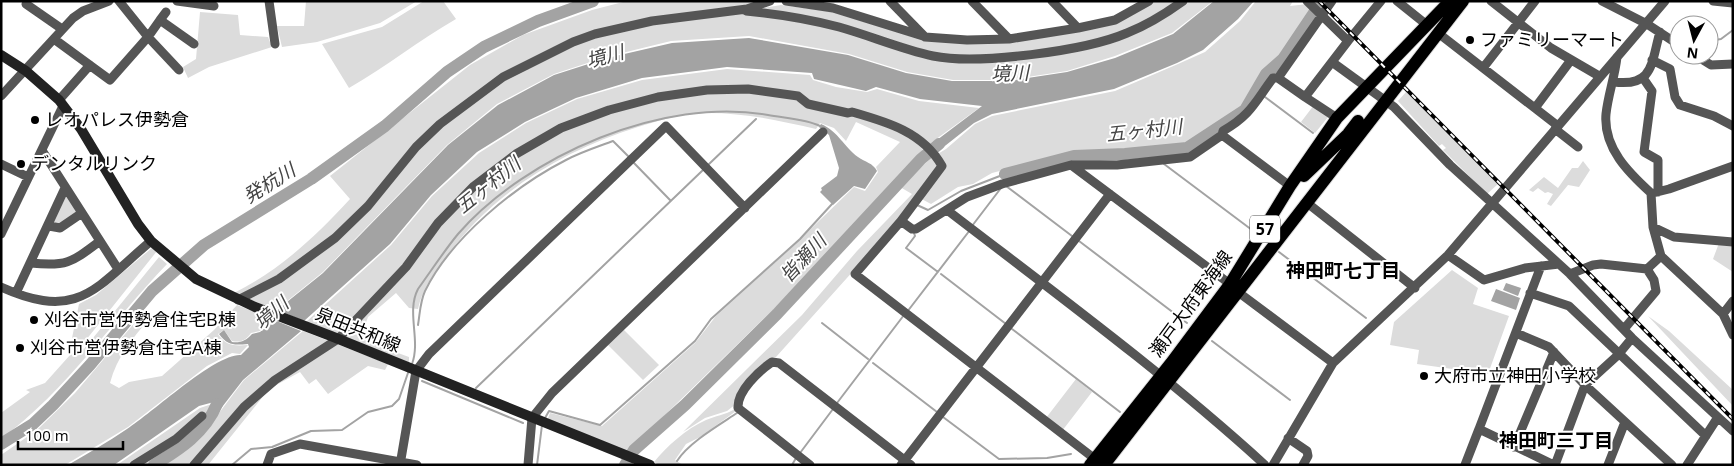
<svg xmlns="http://www.w3.org/2000/svg" width="1734" height="466" viewBox="0 0 1734 466" font-family="'Open Sans','Noto Sans JP',sans-serif">
<rect width="100%" height="100%" fill="#fff"/>
<!-- green -->
<path fill="#dcdcdc" d="M306 1H417L380 23 317 42 282 47 277 26H304Z
M424 1H443L456 19C419 40 386 67 349 88L322 44 382 27Z
M627 1H765L763 8 781 5 834 12 969 44 1079 30 1145 8 1155 1H1213L1172 33 1115 56 1067 71 1008 80H953L907 72 849 54 749 36 671 41 606 57 554 74 497 104 447 145 323 272 276 310 234 293C280 270 315 237 350 199L330 176 470 65 523 35 592 10Z
M1256 1H1293L1290 6 1308 4 1312 7 1281 58 1263 72 1242 107 1185 145 1124 152H1073L992 173 973 184 958 187 931 204 916 196 899 220 776 357 772 358 736 404 727 411 705 418 683 432 802 315 857 251 912 194 900 187 931 158 946 149 975 124 992 116 1115 91 1178 64 1205 52 1240 21Z
M200 12 238 15 240 35 268 37 272 47 209 67 188 78 183 67 196 59Z
M727 69 810 75 813 80 836 87 867 92 877 89 919 101 979 108 928 145 915 141 923 150 791 292 626 453 547 421 550 413 602 426 695 343 716 316 790 249 854 187 865 191 878 172 876 167 900 142 856 122 846 141 834 128 820 123 816 129C776 120 742 112 700 113 680 114 657 121 638 127 561 151 488 195 442 263 431 278 422 290 418 309L409 308 396 293 368 317 361 336 376 345 409 357V364L306 322 391 245 432 196 479 153 526 123 577 99 642 80Z
M1406 92 1498 184 1487 194 1443 150 1446 148 1442 144 1439 146 1398 101Z
M1314 105 1329 116 1315 133 1301 122Z
M1583 161 1590 170 1579 187 1568 185 1551 206 1547 204 1553 194 1548 192 1545 193 1538 188 1533 192 1529 190 1544 177 1558 188 1572 168H1578Z
M67 194 78 212 59 225 53 222Z
M1719 243 1733 244V272L1713 259Z
M153 247 157 251 82 345 72 338 79 304 96 295Z
M159 257 167 264C111 322 67 390 1 439V413L30 392 26 390 45 383 79 345 84 349Z
M1452 270 1478 288 1473 304 1509 316 1488 374 1417 364 1419 350 1390 345 1394 322Z
M237 305 273 319 260 331 251 333C246 340 241 343 232 341L224 330 218 334C226 346 234 346 248 345L240 354 232 353 207 366 128 427 65 465H1V455L37 430 75 393 142 314 149 319C132 339 117 357 110 383L119 388 129 382 162 376 214 330Z
M1648 316 1669 331 1733 390V406Z
M623 329 659 365 643 380 607 344Z
M303 331 388 364 385 370 368 366 328 394 316 379 309 384 300 372 269 389 208 465H117L200 408 212 404 207 417 213 421 244 380Z
M1076 379 1092 392 1062 431 1046 418Z
M735 409 736 411 700 437 686 444 675 460 683 465H659L654 462C667 446 686 429 706 420 715 416 725 415 735 409Z"/>
<!-- water -->
<path fill="#a3a3a3" d="M1214 1H1254L1238 19 1203 50 1177 63 1114 89 992 114 974 123 936 153 929 146 982 106 920 99 876 87 866 91 814 79 812 73 727 67 642 78 576 98 525 122 477 152 431 195 390 244 304 321 277 310 323 273 448 145 498 105 554 75 607 58 672 43 749 38 848 55 906 73 952 81H1008L1067 72 1115 58 1173 34Z
M821 124C839 132 843 146 858 157 865 162 873 163 877 171L865 189 854 186 833 205 820 192 822 190 821 188 837 176 839 168 829 135 819 127Z
M1506 283 1521 288 1518 296 1503 290Z
M1496 289 1520 298 1516 310 1491 301Z
M274 320 301 331 243 380 212 420 208 416 214 402 199 406 114 465H68C88 453 108 442 127 429 152 413 216 353 241 355L249 347 248 344C234 345 228 346 219 334L224 330 232 342C240 343 246 341 252 334L260 332Z"/>
<g fill="none" stroke-linecap="round" stroke-linejoin="round">
<!-- stream -->
<path stroke="#a3a3a3" stroke-width="2" d="M1709 41 1721 39 1733 30
M1265 97 1313 133
M1162 156V150
M633 162 670 200
M1164 164 1252 230
M708 165 756 119
M1006 186 1072 236
M917 205 928 210 961 191 1005 174 1004 179
M972 226 1001 188
M914 233 915 236 906 248 938 272
M1079 241 1187 323
M1279 252 1366 318
M941 274 1006 324
M907 312 970 230
M822 323 868 359
M418 325C420 313 420 302 425 291 451 238 515 186 566 160 581 152 597 147 613 141L629 157
M1012 329 1120 412
M1212 341 1290 400
M873 363 937 412
M412 364C421 340 406 312 418 289 431 271 444 251 458 234 527 155 664 96 768 115 784 118 806 119 820 126
M422 381 523 423
M476 388 703 170
M837 403 904 315
M943 417 999 459 1047 458 1071 454
M545 418 549 411 600 425 695 341 711 319 800 239 832 204
M800 453 833 409
M677 461C688 443 719 425 737 413
M232 465 251 449 272 447 311 431 342 430 368 412 392 406 399 399 409 370
M537 465 542 425
M792 465 796 458"/>
<!-- river -->
<path stroke="#a3a3a3" stroke-width="12" d="M1005 174 1074 156 1125 154 1187 148 1245 110 1266 74 1283 59 1322 1
M1 444 33 424 53 405 90 365 152 291 204 245 311 179 385 126 447 72 484 47 538 21 593 1
M154 465C180 449 205 433 217 404
M625 465 634 450 685 405 777 314 921 159 939 144"/>
<defs>
<path id="primary" d="M1304 176 1348 134 1358 121
M1090 465 1171 363 1230 284 1290 186 1337 118 1450 1
M1104 465 1463 1"/>
</defs>
<!-- primary casing -->
<use href="#primary" stroke="#dbdbdb" stroke-width="14"/>
<!-- minor -->
<path stroke="#555" stroke-width="9" d="M177 1 214 6
M269 1 275 44
M786 1 833 8 923 36
M890 1 925 37 967 40 1009 39 1078 28 1115 20 1149 1
M972 1 1009 39
M1052 1 1078 28
M1397 1 1427 25
M1491 1 1551 48 1599 76
M1602 1 1647 24 1679 45
M1713 1 1733 3
M26 4 62 29
M746 11C778 14 809 19 839 27 871 36 901 49 933 56 978 65 1085 51 1127 33 1147 25 1165 14 1183 1
M160 20 166 12
M1438 33 1558 126
M54 39 110 80 148 37 119 1
M1348 41 1381 1
M1695 55 1711 65 1733 64
M1617 57C1615 76 1608 95 1606 114 1603 148 1629 173 1651 193L1653 227 1661 256 1723 314 1733 301
M1652 60 1670 69 1675 97 1680 105 1714 116 1733 126
M1332 62 1394 107 1450 165 1570 274 1632 338 1733 431
M1483 68 1535 1
M179 70 148 37 160 20 194 44
M1278 78 1305 97 1348 41 1307 1
M1643 78 1652 91 1644 152 1658 160V192
M1614 82C1654 87 1651 63 1660 32
M1 96 73 18 83 11 109 1
M1305 97 1337 118
M59 100 90 65
M1535 108 1571 60
M1555 129 1578 147
M43 152 118 269
M1 164 28 177
M1072 165H1117L1190 157 1222 135
M1290 186 1222 135 1223 131C1251 115 1255 102 1273 78H1278L1332 1
M1653 193 1669 189 1733 166
M1306 202 1415 288
M947 210C1055 293 1164 373 1265 465
M901 221 912 229H916L967 197 1002 184 1071 165 1230 284
M49 226 60 228 82 213
M1653 227 1674 237 1733 242
M1 234 63 106
M1448 255 1484 280 1525 268 1559 264
M31 263C67 267 72 262 100 241
M1541 266 1479 429 1554 465
M1570 274 1593 265 1601 264 1647 269 1661 256
M1 287C79 322 95 288 151 241
M1238 292 1333 363
M16 293 65 188
M1530 293 1569 306 1706 436
M238 300 279 279 335 238 368 206 416 147 440 124 503 77 573 42 595 34 652 21 747 9 770 1
M1723 314 1733 335
M1624 329 1656 291 1654 280 1647 269
M1516 333 1549 347 1585 385 1672 465
M1288 438 1307 451 1308 456 1303 465
M1514 447 1554 352
M134 465 176 439 202 416
M194 465 244 407 275 380 338 339 406 267 438 223 474 186 516 154 561 128 609 110 658 97 707 90 748 89 798 96 808 104 848 113 852 112C887 122 923 132 942 166L901 221 855 274 1095 459
M267 465 271 454 300 444 417 465
M400 465 416 371 429 354 666 126 745 208
M528 465 532 418 552 393 823 132
M810 465 738 408C737 391 759 371 772 362L779 363 911 465
M901 465 1110 194
M1273 465 1333 363 1448 255 1665 1
M1465 465 1479 429
M1555 465 1585 385 1618 355 1632 338
M1608 465 1625 422
M1687 465 1718 417"/>
<!-- secondary -->
<path stroke="#222" stroke-width="10" d="M1 55 26 71 59 100 81 129 138 224 151 241 196 279 255 307 331 336 650 465"/>
<!-- primary -->
<use href="#primary" stroke="#000" stroke-width="12"/>
<defs>
<path id="rail" d="M1319 1 1733 419"/>
</defs>
<!-- rail casing -->
<use href="#rail" stroke="#000" stroke-width="4"/>
<!-- rail -->
<use href="#rail" stroke="#fff" stroke-width="2" stroke-dasharray="5.5" stroke-linecap="butt"/>
</g>
<!-- markers -->
<g fill="#000" stroke="#fff" stroke-width="2">
<circle cx="1470" cy="40" r="5"/>
<circle cx="35" cy="120" r="5"/>
<circle cx="21" cy="164" r="5"/>
<circle cx="34" cy="320" r="5"/>
<circle cx="20" cy="348" r="5"/>
<circle cx="1424" cy="376" r="5"/>
</g>
<g text-anchor="middle" stroke-width="4" stroke-linejoin="round" paint-order="stroke">
<!-- shield labels -->
<rect fill="#fff" stroke="#4c4c4c" stroke-width="1" x="1250" y="215.5" width="30" height="27" rx="4"/>
<g font-size="16" font-weight="bold" fill="#000">
<text x="1265" y="235">57</text>
</g>
<!-- poi labels -->
<g font-size="18" fill="#000" stroke="#fff" text-anchor="start">
<text x="1480" y="46">ファミリーマート</text>
<text x="45" y="126">レオパレス伊勢倉</text>
<text x="31" y="170">デンタルリンク</text>
<text x="44" y="326">刈谷市営伊勢倉住宅B棟</text>
<text x="30" y="354">刈谷市営伊勢倉住宅A棟</text>
<text x="1434" y="382">大府市立神田小学校</text>
</g>
<!-- street labels -->
<g font-size="18" fill="#000" stroke="#fff">
<text transform="translate(1191 304) rotate(-54)" y="6">瀬戸大府東海線</text>
<text transform="translate(358 330) rotate(22)" y="6">泉田共和線</text>
</g>
<!-- water labels -->
<g font-size="19" font-style="italic" fill="#444" stroke="#fff">
<text transform="translate(605 56) rotate(-15)" y="7">境川</text>
<text transform="translate(1010 73) rotate(-2)" y="7">境川</text>
<text transform="translate(1144 130) rotate(-6)" y="7">五ヶ村川</text>
<text transform="translate(269 183) rotate(-32)" y="7">発杭川</text>
<text transform="translate(488 185) rotate(-39)" y="7">五ヶ村川</text>
<text transform="translate(803 258) rotate(-47)" y="7">皆瀬川</text>
<text transform="translate(271 313) rotate(-41)" y="7">境川</text>
</g>
<!-- neighbourhood labels -->
<g font-size="19" font-weight="bold" fill="#000" stroke="#fff">
<text x="1343" y="277">神田町七丁目</text>
<text x="1556" y="447">神田町三丁目</text>
</g>
</g>
<!-- border -->
<rect width="1734" height="466" fill="none" stroke="#000000" stroke-width="5"/>
<!-- north arrow -->
<g transform="translate(1694 40) rotate(187)"><circle r="24" fill="#ffffff" stroke="#999999"/>
<path d="M0-4L9 19L0 12L-9 19Z" fill="#000000"/>
<text y="-8" font-size="14" font-weight="bold" text-anchor="middle" fill="#000000">N</text>
</g>
<!-- scale -->
<path d="M18 441v8h105v-8" fill="none" stroke="#000000" stroke-width="2.5"/>
<text x="25" y="441" font-size="15" fill="#000000" stroke="#ffffff" stroke-width="4" paint-order="stroke">100 m</text>
</svg>
